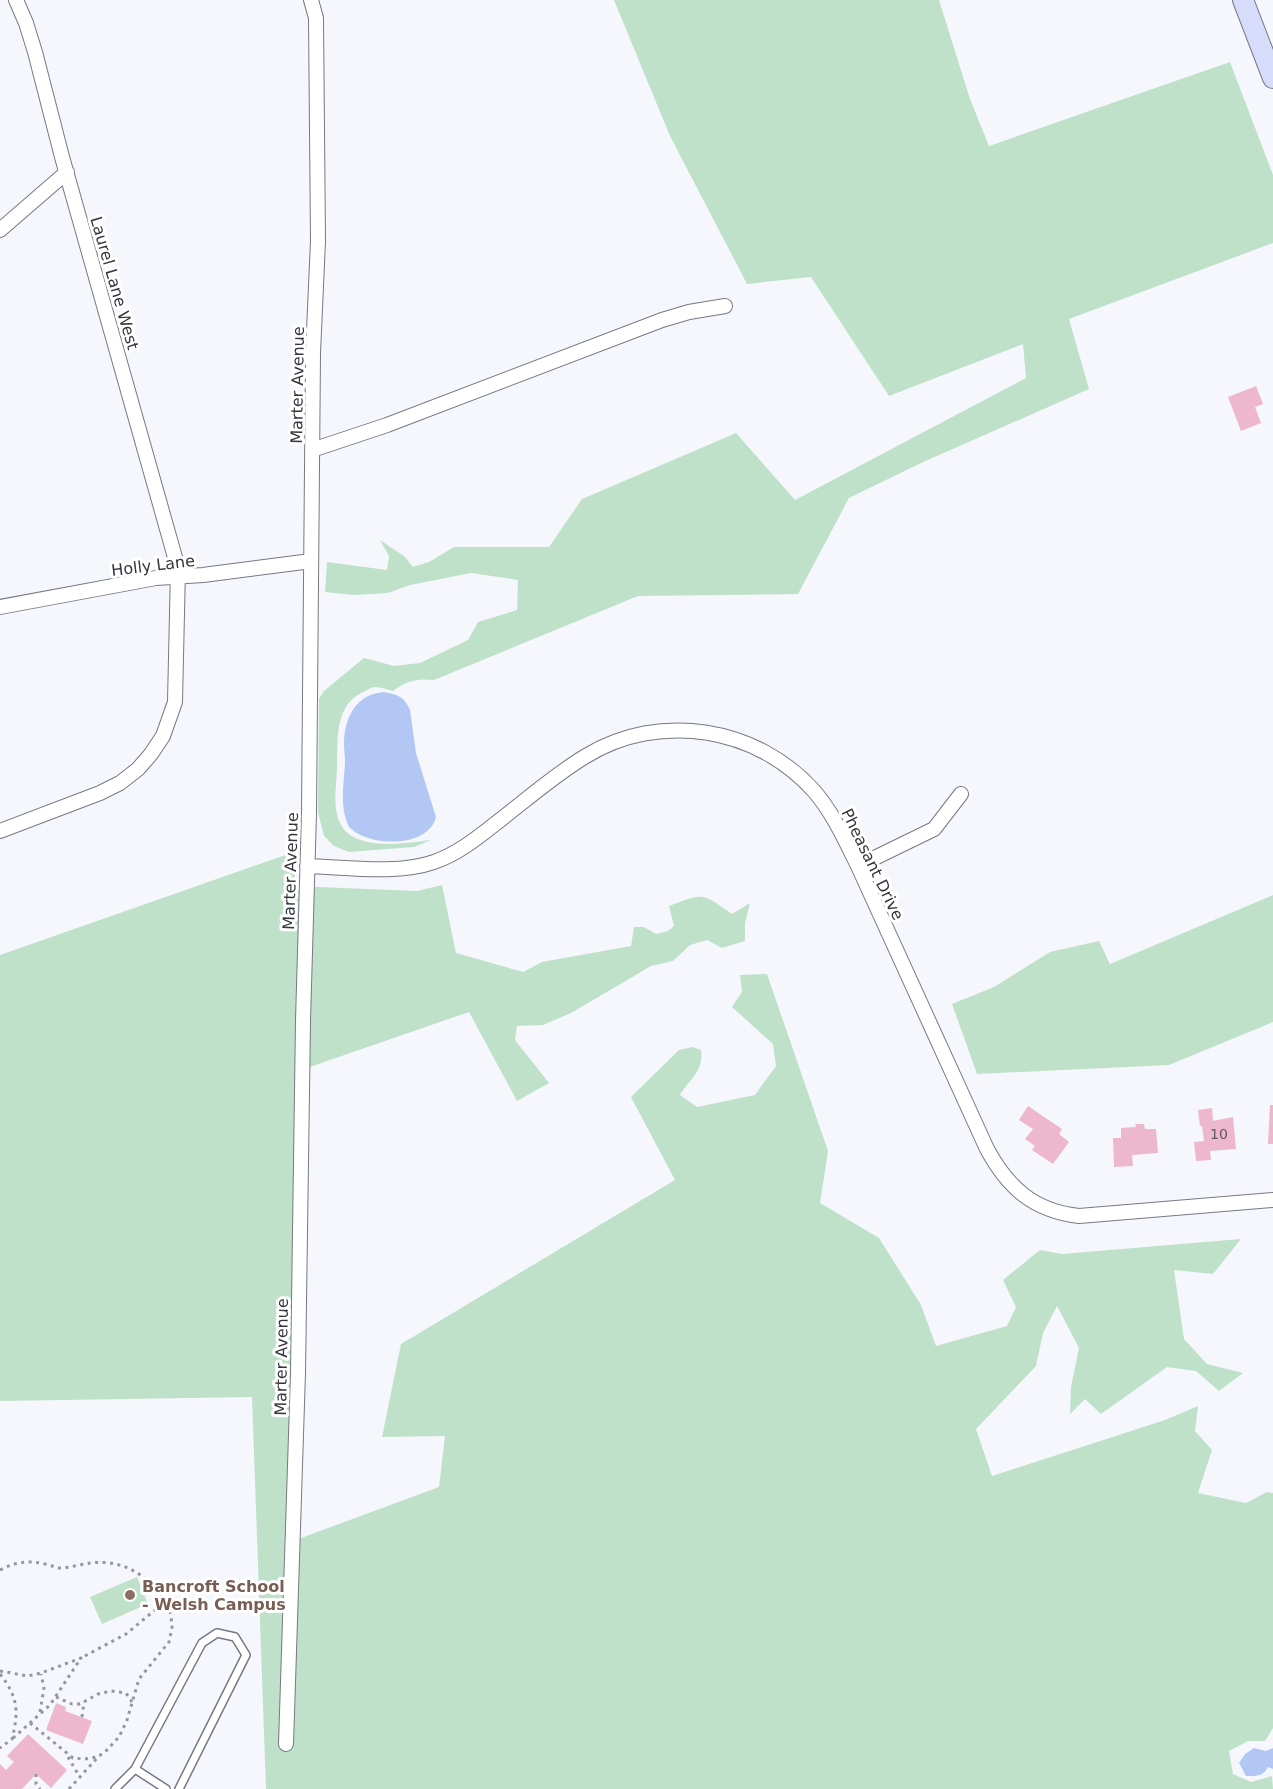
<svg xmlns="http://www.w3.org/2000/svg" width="1273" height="1789" viewBox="0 0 1273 1789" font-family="'DejaVu Sans',sans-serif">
<rect width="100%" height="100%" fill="#f5f7fd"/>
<!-- green -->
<path fill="#bfe1c9" d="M614 0H939L970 99 989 146 1230 62 1273 175V243L1069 319 1089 389 921 463 849 498 798 594 638 596 434 680C418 678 406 681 393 691 388 690 381 687 375 687 371 687 366 691 363 692 333 706 338 743 337 770 336 791 330 821 350 835 371 849 407 843 431 840L414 847 349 852 334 846 324 836 318 812 319 699 324 691 364 658 394 666 420 663 468 640 478 622 517 610 518 580 471 573 410 585 388 593 353 595 325 592 327 562 387 570 389 556 380 540 404 556 413 567 429 562 454 547H549L582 499 736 433 795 500 1026 378 1023 344 889 396 811 277 747 284 670 136Z
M297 851 294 886 417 891 442 885 456 953 523 972 542 962 631 946 634 927H644L656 934 668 931 674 926 669 906C704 893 701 892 732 914L750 903 745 923V941L722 948 707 940 690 945 673 961 651 966 571 1013 543 1025 517 1026 515 1040 549 1083 517 1101 469 1012 301 1070 293 1541 439 1487 445 1436 382 1437 401 1344 675 1180 631 1097 679 1050 693 1047 701 1050C704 1071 690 1079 680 1095L697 1107 755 1095 776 1066 773 1044 732 1007 742 992 740 975 767 974 828 1151 820 1203 879 1238 921 1305 936 1346 1007 1326 1016 1307 1003 1280 1040 1250 1062 1254 1241 1239 1213 1274 1174 1270 1184 1339 1207 1364 1243 1373 1219 1391 1196 1371 1167 1367 1101 1414 1085 1399 1070 1414 1071 1387 1079 1348 1057 1306 1043 1333 1036 1366 976 1429 992 1476 1165 1420 1198 1406 1195 1431 1212 1450 1198 1493 1246 1503 1267 1492 1273 1493V1728L1265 1741H1248L1229 1751 1233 1774 1251 1782 1272 1776 1273 1789H266L252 1397 0 1401V955Z
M1273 895V1022L1169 1065 977 1074 952 1004 994 987 1050 952 1099 941 1110 964Z
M137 1577 148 1604 102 1624 90 1597Z"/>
<!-- water -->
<path fill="#b2c7f4" d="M384 692C398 695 404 696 410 710L416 753 436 817C428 849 368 847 349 827 339 806 344 784 345 763 345 757 344 750 344 744 344 718 356 694 384 692Z
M1254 1748 1266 1751 1273 1748V1769L1268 1767C1263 1777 1256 1776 1246 1776L1239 1763 1245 1754Z"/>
<!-- building -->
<path fill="#edb8cc" d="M1256 386 1263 404 1255 407 1261 423 1241 431 1228 397Z
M1270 1105H1273V1144H1268Z
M1028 1106 1062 1129 1059 1134 1069 1142 1053 1164 1032 1150 1035 1146 1025 1139 1033 1129 1019 1120Z
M1212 1108 1213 1121 1233 1117 1236 1149 1210 1151 1211 1160 1196 1161 1194 1142 1204 1141 1202 1126H1200L1198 1110Z
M1135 1124H1144L1145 1129H1156L1158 1153 1132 1155 1133 1166 1114 1167 1113 1138H1121V1128L1136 1127Z
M56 1703 66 1707 65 1711 92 1721 83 1744 46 1730Z
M28 1734 67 1770 51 1788 36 1774 22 1789H0V1764L6 1770 14 1762 7 1756Z"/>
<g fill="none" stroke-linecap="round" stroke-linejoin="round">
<defs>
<path id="service" d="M135 1769 166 1789
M115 1789 135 1769 202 1643 217 1633 235 1637 246 1655 179 1789"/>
<path id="minor" d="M0 230 67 172
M312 450 387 425 662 320 689 312 725 306
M0 607 156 578 203 575 311 561
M0 831 100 793 120 783 138 769 151 754 163 736 175 702 178 568 62 157 35 52 26 23 16 0
M307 866C345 867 397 875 434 862 457 854 476 839 495 824 525 801 554 775 586 756 660 711 757 727 814 791 833 813 845 840 858 866L987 1149C1008 1188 1034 1211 1079 1216L1273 1200
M858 866 934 829 961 794
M286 1744 298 1373 303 1021 309 813 313 353 318 241 316 18 311 0"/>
<path id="secondary" d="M1243 0 1273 78"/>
</defs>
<!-- service casing -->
<use href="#service" stroke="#767983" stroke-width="10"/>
<!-- minor casing -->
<use href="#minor" stroke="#767983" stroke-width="16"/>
<!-- secondary casing -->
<use href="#secondary" stroke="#767983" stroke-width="22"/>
<!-- path -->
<path stroke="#95979c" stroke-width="3" stroke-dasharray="3 4.5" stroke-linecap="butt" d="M0 1570C15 1562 29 1560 45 1564 50 1565 54 1567 59 1568 70 1568 81 1564 91 1563 124 1559 148 1576 166 1601L126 1634 81 1658
M0 1671 28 1676 41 1673 81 1658 50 1705 12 1739
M0 1674C18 1697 19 1711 12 1739L0 1748
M56 1697 72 1704H80L98 1694 111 1691 126 1693 132 1702
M40 1712 44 1688 41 1674
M82 1717 84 1702
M30 1723 73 1758 85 1759 96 1757
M68 1757 79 1776
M36 1774V1784L40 1789
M69 1789 98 1757 107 1750 119 1737 127 1720 139 1679 169 1642 172 1628 171 1616 166 1601"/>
<!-- service -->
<use href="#service" stroke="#fff" stroke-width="7"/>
<!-- minor -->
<use href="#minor" stroke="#fff" stroke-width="14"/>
<!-- secondary -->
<use href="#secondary" stroke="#d7dcfa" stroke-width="20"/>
</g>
<!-- markers -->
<circle fill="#8d6e63" stroke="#fff" stroke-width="2" cx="130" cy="1595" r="6"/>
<g text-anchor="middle" stroke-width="6" stroke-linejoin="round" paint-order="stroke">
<!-- number labels -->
<g font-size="14" fill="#63565f">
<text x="1219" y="1139">10</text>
</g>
<!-- street labels -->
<g font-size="16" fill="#35363b" stroke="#fff">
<text transform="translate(115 283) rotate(74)" y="6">Laurel Lane West</text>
<text transform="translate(297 385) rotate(-89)" y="6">Marter Avenue</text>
<text transform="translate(153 565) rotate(-7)" y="6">Holly Lane</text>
<text transform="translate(873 864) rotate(64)" y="6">Pheasant Drive</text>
<text transform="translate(290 871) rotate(-88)" y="6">Marter Avenue</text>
<text transform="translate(281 1357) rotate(-89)" y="6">Marter Avenue</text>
</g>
<!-- education labels -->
<g font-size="16" font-weight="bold" fill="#785e54" stroke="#fff" text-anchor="start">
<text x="142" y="1592">Bancroft School<tspan x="142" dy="18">- Welsh Campus</tspan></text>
</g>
</g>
</svg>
